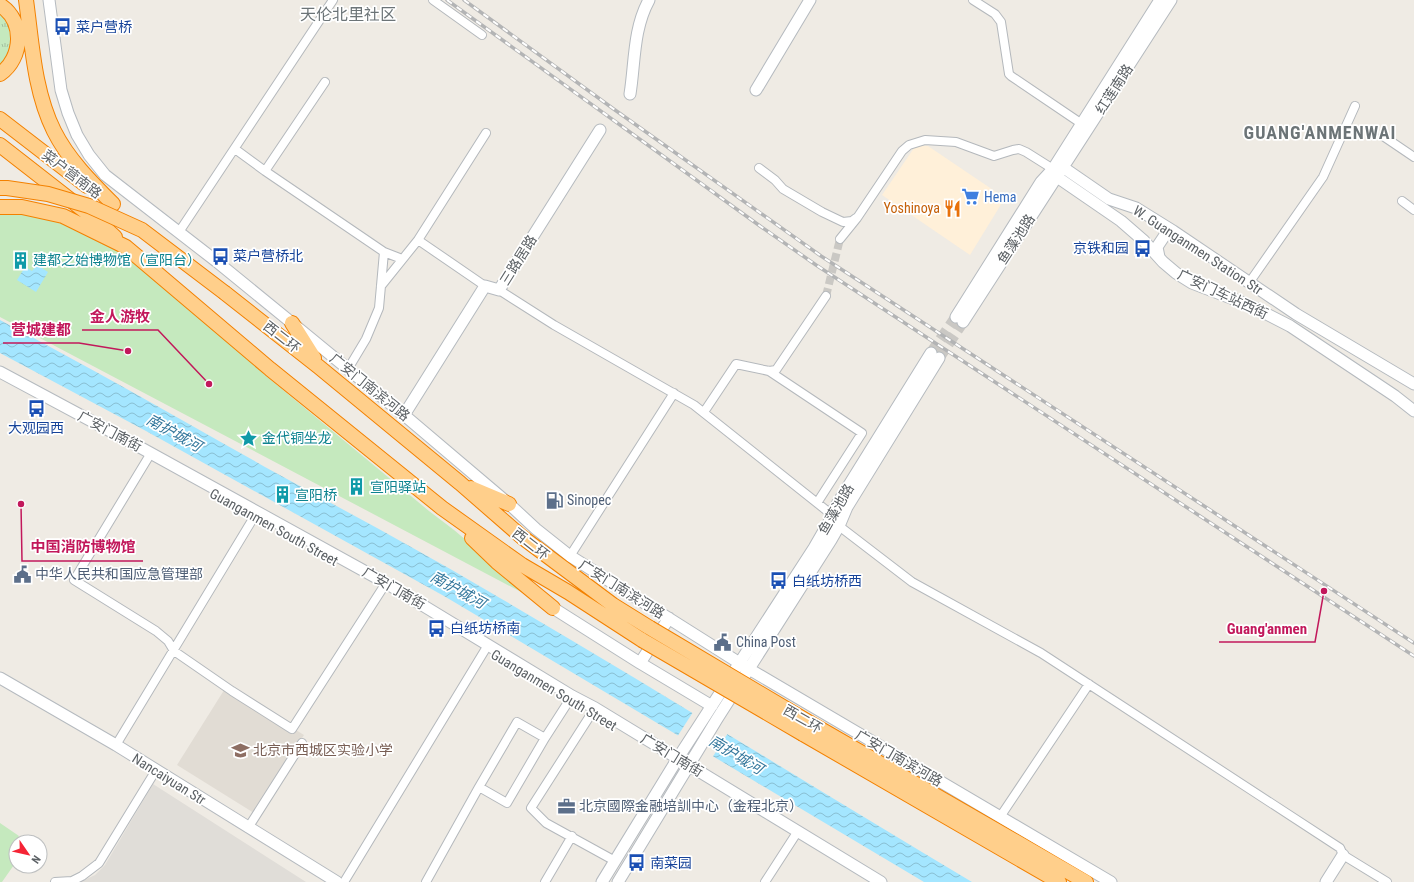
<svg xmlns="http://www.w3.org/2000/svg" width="1414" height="882" viewBox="0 0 1414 882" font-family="'Roboto Condensed','Noto Sans SC',sans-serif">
<defs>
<pattern id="grass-tufts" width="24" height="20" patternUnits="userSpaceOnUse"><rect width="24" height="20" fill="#c5e9be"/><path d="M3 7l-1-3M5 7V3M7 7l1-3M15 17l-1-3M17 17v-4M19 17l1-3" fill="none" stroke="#a3c09e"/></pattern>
<pattern id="water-waves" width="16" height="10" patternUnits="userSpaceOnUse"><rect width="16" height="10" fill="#a4e6ff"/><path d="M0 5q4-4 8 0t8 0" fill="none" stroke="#89bed2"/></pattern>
</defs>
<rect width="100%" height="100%" fill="#efebe4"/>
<!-- commercial -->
<path fill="#fff0d9" d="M916 145 928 146 1005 198 970 255 882 195Z"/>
<!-- industrial -->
<path fill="#e0ddd8" d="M153 784 306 882H80L95 875 105 865Z"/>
<!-- education -->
<path fill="#e1dcd4" d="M226 687 304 735 254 813 177 765Z"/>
<!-- grass -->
<path fill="url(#grass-tufts)" d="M0 12C10 22 16 40 10 54 8 59 3 63 0 67Z"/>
<!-- park -->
<path fill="#c5e9be" d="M0 207H22L126 247 265 375 429 511 454 530 540 602 0 317Z
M0 823 19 836 14 845 16 846V862L2 882H0Z"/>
<!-- water -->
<path fill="url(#water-waves)" d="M37 265 48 272 36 292 17 280 25 267 32 271Z
M0 320C93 369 185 422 276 473 347 512 419 550 488 591 651 686 811 786 972 882H924L444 596 146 431 0 353Z"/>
<!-- pier -->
<path fill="#efebe4" d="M693 712 728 733 712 758 677 737Z"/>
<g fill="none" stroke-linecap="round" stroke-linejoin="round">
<!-- street-tunnel -->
<path stroke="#cac8c4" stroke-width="8" stroke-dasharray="8 4" stroke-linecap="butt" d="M826 296 840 239"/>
<!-- secondary-tunnel -->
<path stroke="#cac8c4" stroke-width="11" stroke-dasharray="11 5.5" stroke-linecap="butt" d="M931 353 956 317
M939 358 963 322"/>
<defs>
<path id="street" d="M433 0 482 35
M973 0 995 14 1001 22 1009 74 1011 76 1082 124
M1383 136 1414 157
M235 149 265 171 384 252 379 308 366 339 348 369
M759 168 775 180 783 189 822 212 843 222 852 221 856 218
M265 171 325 82
M1402 201 1414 210
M179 232 333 0
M840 239 857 218 902 151 909 145 925 140 956 142 994 156 1013 150 1019 149 1026 152 1053 169
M418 240 485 286
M384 252 402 259
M1249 283 1323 177 1355 106
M381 286 418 240 486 133
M499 290 554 325 694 405 831 514
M769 371 862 433 817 503
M704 412 736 364 769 371 776 370 826 296
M151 453 74 580 156 631 168 641 174 651 232 691 292 729 386 583
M839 526 912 582 1041 653 1340 848 1343 855 1387 882
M570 556 674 393
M595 708 531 808 546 823 615 861
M116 745 257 512
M479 787 517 722 545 738
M1000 817 1089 684
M248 828 302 743
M55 882 72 881 82 876 99 863 156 770
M344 882 488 645
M426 882 479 787 507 803 545 738 572 696
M545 882 572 836
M765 882 798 831"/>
<path id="secondary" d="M49 0 61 90 68 113 77 135 89 155 105 175 216 261 292 323 404 415 509 504 536 529 570 556 749 669 1111 882
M756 90 810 0
M630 94C635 63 633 29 649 0
M1053 169 1057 177 1121 221 1144 241 1163 262 1176 273 1192 283 1249 305 1290 326 1395 396 1414 411
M1053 169 1064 168 1109 199 1136 208 1173 231 1296 314 1414 384
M1159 257 1157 247 1165 235 1173 231
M956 317 1041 182 1053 169 1160 0
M963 322 1171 0
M0 372 125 439 386 583 572 696 595 708 881 882
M404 415 485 286 499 290 600 130
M553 608 640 663 712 706
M640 663 669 618
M0 678 116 745 337 882
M602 882 678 758 814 548 829 522 831 514 931 353
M618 882 717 719 831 540 839 526 847 507 939 358
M1326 882 1343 855"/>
<path id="highway" d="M26 0C32 43 34 91 54 131 68 159 91 182 113 204
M0 5C25 21 23 58 0 74
M0 119 87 186
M0 145 100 223 115 237
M0 207H22L63 216 126 247 270 369 442 508 522 565 568 592 642 640
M225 293 319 367 460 483 522 537 613 605 650 628
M292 323 314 358
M471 488 509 504
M472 538 497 562 553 608
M810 723 1086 882
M803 734 1059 882"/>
</defs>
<!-- street casing -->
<use href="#street" stroke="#b4b8bc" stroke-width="10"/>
<!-- secondary casing -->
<use href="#secondary" stroke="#b5babf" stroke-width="13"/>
<!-- highway casing -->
<use href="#highway" stroke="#f38100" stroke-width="16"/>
<!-- street -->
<use href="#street" stroke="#fff" stroke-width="8"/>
<!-- secondary -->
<use href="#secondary" stroke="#fff" stroke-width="11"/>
<!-- highway -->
<use href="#highway" stroke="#ffcf8b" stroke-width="14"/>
<defs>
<path id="rail" d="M447 0 760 226 816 265 1414 656
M464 0 615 110 821 256 1414 643"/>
</defs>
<!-- rail casing -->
<use href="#rail" stroke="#b3b4b5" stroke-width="3.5"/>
<!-- rail -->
<use href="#rail" stroke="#fff" stroke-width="2" stroke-dasharray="6" stroke-linecap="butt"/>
<defs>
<path id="highway-bridge" d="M0 188H7L48 194 89 206 142 230 225 293
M650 628 810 723
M642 640 803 734"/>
</defs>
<!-- highway-bridge casing -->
<use href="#highway-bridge" stroke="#f38100" stroke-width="16" stroke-linecap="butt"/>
<!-- highway-bridge -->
<use href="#highway-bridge" stroke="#ffcf8b" stroke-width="14"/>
</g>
<!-- icons -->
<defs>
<symbol id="bus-bare" viewBox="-9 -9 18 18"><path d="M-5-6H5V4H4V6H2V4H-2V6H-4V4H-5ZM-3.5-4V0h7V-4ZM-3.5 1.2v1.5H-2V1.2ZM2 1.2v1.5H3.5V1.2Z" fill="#1a4fb4" stroke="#fff" stroke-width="2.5" paint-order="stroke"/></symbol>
<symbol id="supermarket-bare" viewBox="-9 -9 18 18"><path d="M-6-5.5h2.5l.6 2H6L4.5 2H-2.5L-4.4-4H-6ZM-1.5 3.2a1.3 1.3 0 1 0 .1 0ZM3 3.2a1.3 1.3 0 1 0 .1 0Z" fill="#3f7fe0" stroke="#fff" stroke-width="2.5" paint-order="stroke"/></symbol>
<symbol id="restaurant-bare" viewBox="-9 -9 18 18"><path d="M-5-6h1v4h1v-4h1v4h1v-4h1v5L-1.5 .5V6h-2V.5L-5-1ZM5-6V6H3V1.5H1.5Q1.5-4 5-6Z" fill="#e8710a" stroke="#fff" stroke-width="2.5" paint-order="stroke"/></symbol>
<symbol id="building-bare" viewBox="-9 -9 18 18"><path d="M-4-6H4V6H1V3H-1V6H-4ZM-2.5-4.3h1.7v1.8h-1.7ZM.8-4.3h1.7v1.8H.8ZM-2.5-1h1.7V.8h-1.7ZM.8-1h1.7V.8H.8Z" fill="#0f9aa8" stroke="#fff" stroke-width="2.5" paint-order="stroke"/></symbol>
<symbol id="sight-bare" viewBox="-9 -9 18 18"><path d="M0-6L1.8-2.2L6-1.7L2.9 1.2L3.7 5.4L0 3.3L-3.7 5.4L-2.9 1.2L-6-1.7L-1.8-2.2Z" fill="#0f9aa8" stroke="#fff" stroke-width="2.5" paint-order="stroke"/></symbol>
<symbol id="fuel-bare" viewBox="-9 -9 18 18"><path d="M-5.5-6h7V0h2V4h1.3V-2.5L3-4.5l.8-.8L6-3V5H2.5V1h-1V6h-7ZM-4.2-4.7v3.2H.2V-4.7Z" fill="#5c6f8a" stroke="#fff" stroke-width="2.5" paint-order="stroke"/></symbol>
<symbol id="civic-bare" viewBox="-9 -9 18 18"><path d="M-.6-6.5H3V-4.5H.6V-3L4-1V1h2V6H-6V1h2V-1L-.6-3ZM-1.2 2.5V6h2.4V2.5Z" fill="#5c6f8a" stroke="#fff" stroke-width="2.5" paint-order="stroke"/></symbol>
<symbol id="school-bare" viewBox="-9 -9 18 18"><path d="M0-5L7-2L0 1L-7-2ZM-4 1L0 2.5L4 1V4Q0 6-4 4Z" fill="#8d6e63" stroke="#fff" stroke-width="2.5" paint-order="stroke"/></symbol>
<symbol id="office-bare" viewBox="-9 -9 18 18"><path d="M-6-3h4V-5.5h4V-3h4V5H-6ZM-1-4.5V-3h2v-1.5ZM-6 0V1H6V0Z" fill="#5c6f8a" stroke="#fff" stroke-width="2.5" paint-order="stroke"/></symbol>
</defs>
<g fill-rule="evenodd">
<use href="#bus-bare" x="50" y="14" width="25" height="25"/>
<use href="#supermarket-bare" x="958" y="184" width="25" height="25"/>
<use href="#restaurant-bare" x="940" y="196" width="25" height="25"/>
<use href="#bus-bare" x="1130" y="236" width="25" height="25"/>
<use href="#bus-bare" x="208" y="244" width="25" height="25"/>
<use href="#building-bare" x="8" y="248" width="25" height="25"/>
<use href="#bus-bare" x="24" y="396" width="25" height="25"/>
<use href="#sight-bare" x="236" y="426" width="25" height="25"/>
<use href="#building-bare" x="344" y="474" width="25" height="25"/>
<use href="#building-bare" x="270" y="482" width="25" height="25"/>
<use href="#fuel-bare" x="542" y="488" width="25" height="25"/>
<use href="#civic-bare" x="10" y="562" width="25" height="25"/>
<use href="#bus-bare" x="766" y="568" width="25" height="25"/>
<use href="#bus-bare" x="424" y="616" width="25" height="25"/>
<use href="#civic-bare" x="710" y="630" width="25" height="25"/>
<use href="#school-bare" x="228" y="738" width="25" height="25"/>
<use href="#office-bare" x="554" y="794" width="25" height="25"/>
<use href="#bus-bare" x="624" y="850" width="25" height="25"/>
</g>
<g text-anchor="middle" stroke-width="3.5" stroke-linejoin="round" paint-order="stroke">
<!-- transit labels -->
<g font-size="14" fill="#164399" stroke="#fff" text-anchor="start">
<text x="76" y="32">菜户营桥</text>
<text x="1129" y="253" text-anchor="end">京铁和园</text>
<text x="233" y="261">菜户营桥北</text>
<text x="36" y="433" text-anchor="middle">大观园西</text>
<text x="792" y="586">白纸坊桥西</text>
<text x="450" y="633">白纸坊桥南</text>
<text x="650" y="868">南菜园</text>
</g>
<!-- street labels -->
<g font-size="14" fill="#5c6165" stroke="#fff">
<text transform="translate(1114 89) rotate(-57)" y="5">红莲南路</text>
<text transform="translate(72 174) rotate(37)" y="5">菜户营南路</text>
<text transform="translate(1016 239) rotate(-57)" y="5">鱼藻池路</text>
<text transform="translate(1198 250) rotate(33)" y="5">W. Guanganmen Station Str</text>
<text transform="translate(518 260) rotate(-58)" y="5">三路居路</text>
<text transform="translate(1223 294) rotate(25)" y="5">广安门车站西街</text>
<text transform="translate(282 337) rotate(38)" y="5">西二环</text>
<text transform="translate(370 387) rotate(39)" y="5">广安门南滨河路</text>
<text transform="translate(110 431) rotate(28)" y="5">广安门南街</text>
<text transform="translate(836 509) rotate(-60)" y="5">鱼藻池路</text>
<text transform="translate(274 527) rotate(29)" y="5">Guanganmen South Street</text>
<text transform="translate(531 544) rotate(38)" y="5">西二环</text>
<text transform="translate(394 588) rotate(30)" y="5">广安门南街</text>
<text transform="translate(622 589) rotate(32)" y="5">广安门南滨河路</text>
<text transform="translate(554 690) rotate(31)" y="5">Guanganmen South Street</text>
<text transform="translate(803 719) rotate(30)" y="5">西二环</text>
<text transform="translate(672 755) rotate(31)" y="5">广安门南街</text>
<text transform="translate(899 758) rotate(30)" y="5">广安门南滨河路</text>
<text transform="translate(169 779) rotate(32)" y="5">Nancaiyuan Str</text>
</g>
<!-- shop labels -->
<g font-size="14" fill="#366cbe" stroke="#fff" text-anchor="start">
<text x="984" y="202">Hema</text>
</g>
<!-- food labels -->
<g font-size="14" fill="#c56008" stroke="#fff" text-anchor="end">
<text x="940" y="213">Yoshinoya</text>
</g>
<!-- culture labels -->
<g font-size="14" fill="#0d838f" stroke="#fff" text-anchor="start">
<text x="33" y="265">建都之始博物馆（宣阳台）</text>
<text x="262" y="443">金代铜坐龙</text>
<text x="370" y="492">宣阳驿站</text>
<text x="295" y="500">宣阳桥</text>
</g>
<!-- service labels -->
<g font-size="14" fill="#4e5e75" stroke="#fff" text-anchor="start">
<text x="567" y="505">Sinopec</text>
<text x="35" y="579">中华人民共和国应急管理部</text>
<text x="736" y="647">China Post</text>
<text x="579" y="811">北京國際金融培訓中心（金程北京）</text>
</g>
<!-- education labels -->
<g font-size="14" fill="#785e54" stroke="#fff" text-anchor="start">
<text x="253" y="755">北京市西城区实验小学</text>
</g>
<!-- water labels -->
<g font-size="15" font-style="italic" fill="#33779c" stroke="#fff">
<text transform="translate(174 433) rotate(29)" y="5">南护城河</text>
<text transform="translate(458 590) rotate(29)" y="5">南护城河</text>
<text transform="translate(736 755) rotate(31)" y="5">南护城河</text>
</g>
<!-- quarter labels -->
<g font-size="16" fill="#6c7477" stroke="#fff">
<text x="348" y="20">天伦北里社区</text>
</g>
<!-- district labels -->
<g font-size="18" font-weight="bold" letter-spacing="1" fill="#6c7477" stroke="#fff">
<text x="1320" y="139">GUANG'ANMENWAI</text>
</g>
</g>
<!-- callouts -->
<path fill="none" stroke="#c2185b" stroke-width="1.5" d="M209 384L158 330H82M128 351L79 343H3M21 504L22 561H143M1324 591L1315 642H1219"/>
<g fill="#c2185b" stroke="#fff" stroke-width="1.5">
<circle cx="209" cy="384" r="4"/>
<circle cx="128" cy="351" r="4"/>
<circle cx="21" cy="504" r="4"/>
<circle cx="1324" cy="591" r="4"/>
</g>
<g font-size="15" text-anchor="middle" font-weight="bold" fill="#c2185b" stroke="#fff" stroke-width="3.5" stroke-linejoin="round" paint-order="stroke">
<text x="120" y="322">金人游牧</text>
<text x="41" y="335">营城建都</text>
<text x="83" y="552">中国消防博物馆</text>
<text x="1267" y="634">Guang'anmen</text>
</g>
<!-- north arrow -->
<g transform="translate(28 854) rotate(124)"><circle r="19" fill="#ffffff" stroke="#bec0c1"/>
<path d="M0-3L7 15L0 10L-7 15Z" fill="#f52435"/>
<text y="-6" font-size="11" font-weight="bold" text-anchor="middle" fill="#5c6165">N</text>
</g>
</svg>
